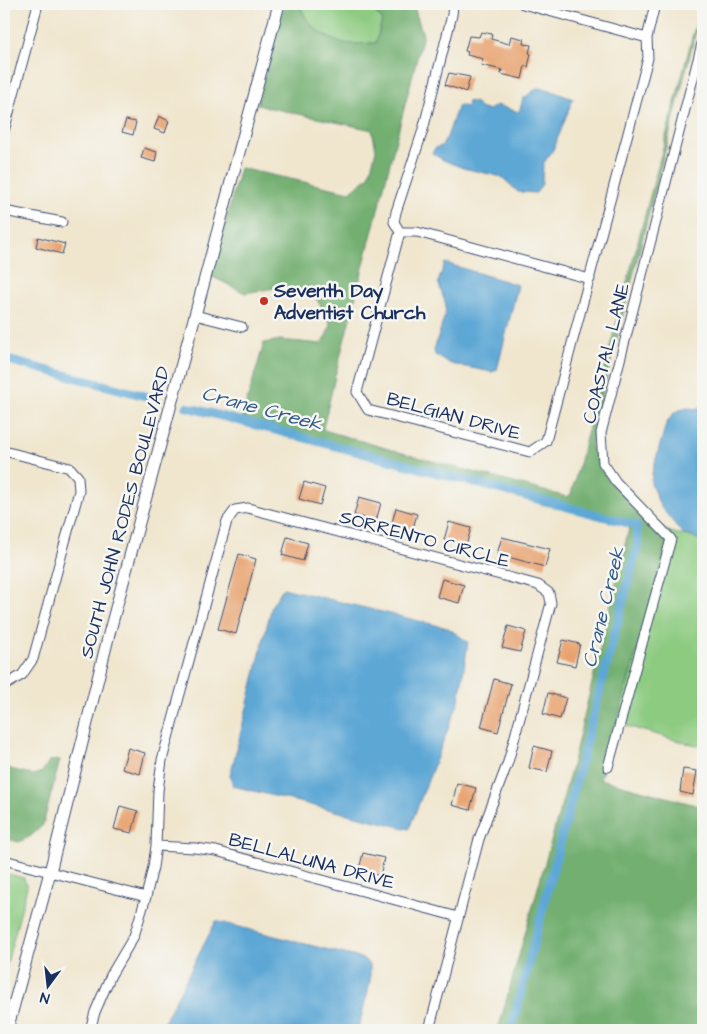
<svg xmlns="http://www.w3.org/2000/svg" width="707" height="1034" viewBox="0 0 707 1034" font-family="'Architects Daughter',sans-serif">
<rect width="100%" height="100%" fill="#f6f6f2"/>
<filter id="ink" filterUnits="userSpaceOnUse"><feTurbulence type="fractalNoise" baseFrequency=".02" numOctaves="2"/><feDisplacementMap in="SourceGraphic" scale="10" xChannelSelector="R" yChannelSelector="G"/><feConvolveMatrix kernelMatrix="1 2 1 2 8 2 1 2 1" color-interpolation-filters="sRGB"/></filter>
<filter id="wash" filterUnits="userSpaceOnUse"><feTurbulence type="fractalNoise" baseFrequency=".0096" numOctaves="4" result="noise"/><feDisplacementMap in="SourceGraphic" scale="20" xChannelSelector="R" yChannelSelector="G"/><feGaussianBlur stdDeviation="1.12" result="paint"/><feColorMatrix in="noise" values="0 0 0 0 0 0 0 0 0 0 0 0 0 0 0 0 0 1.4 0 .05"/><feComposite in="paint" operator="in"/></filter>
<g filter="url(#wash)">
<rect width="100%" height="100%" fill="#f0e6ce"/>
<!-- green -->
<path fill="#8dcb81" stroke="#547d70" d="M300 4H368L382 20 376 43C368 43 360 44 352 44 330 43 305 26 300 4Z
M671 532 703 540V746L686 743 616 723Z
M4 873 24 878 27 887 4 975Z"/>
<!-- forest -->
<path fill="#72af6f" stroke="#466f66" d="M284 4H300C305 26 330 43 352 44 360 44 368 43 376 43L382 20 368 4H413L423 35 336 373 334 376 335 377 323 428 324 430 406 454 567 497 571 494 701 4H703L597 416 591 446 616 485 665 530 671 532 600 779 703 807V1030H498L571 770 631 520 553 504 242 418 264 343 280 340 322 344 331 325 315 296 281 287 245 293 211 276 240 168 350 192 369 176 376 150 372 130 257 105Z
M60 760 43 825 31 836 19 842 4 838V767L33 775 42 772 49 761Z"/>
<!-- water -->
<path fill="#5da7d5" stroke="#3c6b9a" d="M537 88 547 89 573 99 553 150 543 164 542 184 536 193 518 192 502 177 463 168 443 160 432 153 435 148 442 146 447 137 458 105 467 107 468 101 476 103C480 111 490 112 496 105L519 112 523 99Z
M445 263 518 285 497 370 492 372 451 364 435 355 434 350 445 315 446 305 438 282Z
M684 408 703 409V540L683 534 660 506 651 483 652 473 666 424 674 413Z
M283 588 448 628 468 642 459 701 409 829 233 786 230 776 272 605Z
M216 921 364 959 370 966V983L358 1030H160Z"/>
<g fill="none" stroke-linecap="round" stroke-linejoin="round">
<!-- canal -->
<path stroke="#5da7d5" stroke-width="9" d="M4 359 153 398
M187 407 636 525 638 544 511 1030"/>
</g>
<g id="blocks">
<!-- building -->
<path fill="#e8a06c" d="M481 32 492 34 491 39 509 44 511 36 524 39 523 44 531 45 529 53 531 54 528 67 525 66 522 79 501 74 502 70 481 65 483 59 467 55 468 52 465 51 469 36 479 37Z
M449 73 470 77 466 92 445 85Z
M159 116 169 121 165 133 154 129Z
M126 120 136 122 133 135 122 132Z
M144 148 157 152 155 162 141 158Z
M38 237 65 244 62 254 36 247Z
M304 482 325 488 320 505 299 499Z
M359 497 381 503 376 521 354 515Z
M396 508 417 514 412 532 391 526Z
M449 522 471 528 466 546 444 540Z
M287 537 308 543 303 561 282 555Z
M502 537 550 549 545 567 497 554Z
M239 554 256 559 236 634 218 629Z
M442 579 464 585 459 603 437 597Z
M508 626 526 631 520 652 502 648Z
M563 640 580 644 575 666 557 662Z
M494 679 511 684 498 732 481 727Z
M548 693 566 698 560 719 543 714Z
M534 746 552 751 547 772 529 768Z
M128 748 145 753 140 774 122 769Z
M683 769 697 771 693 795 680 792Z
M457 783 476 788 470 810 452 805Z
M120 806 138 811 132 833 114 829Z
M363 853 384 858 380 876 359 870Z"/>
</g>
</g>
<g filter="url(#ink)">
<use href="#blocks" fill-opacity="0" stroke="#3b4a6f" stroke-width="1"/>
<g fill="none" stroke-linecap="round" stroke-linejoin="round">
<defs>
<path id="minor" d="M523 4 647 38
M4 131 38 4
M4 211 62 222
M400 232 394 222 396 212 423 130 452 15 453 4
M590 279 417 232H400L357 392 368 410 530 452 546 441 648 58 647 38 655 4
M195 315 242 327
M4 451 70 468 78 477 79 491 33 659 22 675 4 686
M608 767 671 539 616 482 603 463 601 433 703 40
M156 846 195 848 216 851 458 917
M4 860 146 897
M90 1030 95 1012 111 975 134 936 146 897 153 867 156 846 158 791 162 760 227 521 235 510 248 508 538 585 549 593 551 603 508 762 479 839 429 1030"/>
<path id="major" d="M7 1030 50 872 109 634 279 4"/>
</defs>
<!-- minor casing -->
<use href="#minor" stroke="#3b4a6f" stroke-width="11"/>
<!-- major casing -->
<use href="#major" stroke="#3b4a6f" stroke-width="13"/>
<!-- minor -->
<use href="#minor" stroke="#fff" stroke-width="9"/>
<!-- major -->
<use href="#major" stroke="#fff" stroke-width="11"/>
</g>
</g>
<!-- markers -->
<circle fill="#c8321e" stroke="#f6f6f2" stroke-width="2" cx="264" cy="301" r="5"/>
<g text-anchor="middle" stroke-width="5" stroke-linejoin="round" paint-order="stroke">
<!-- poi labels -->
<g font-size="19" font-weight="bold" fill="#1b2f5e" stroke="#f6f6f2" text-anchor="start">
<text x="274" y="297">Seventh Day<tspan x="274" dy="22">Adventist Church</tspan></text>
</g>
<!-- street labels -->
<g font-size="19" fill="#1b2f5e" stroke="#f6f6f2">
<text transform="translate(605 353) rotate(-76)" y="7">COASTAL LANE</text>
<text transform="translate(454 415) rotate(15)" y="7">BELGIAN DRIVE</text>
<text transform="translate(124 512) rotate(-75)" y="7">SOUTH JOHN RODES BOULEVARD</text>
<text transform="translate(425 538) rotate(15)" y="7">SORRENTO CIRCLE</text>
<text transform="translate(312 860) rotate(15)" y="7">BELLALUNA DRIVE</text>
</g>
<!-- water labels -->
<g font-size="20" font-style="italic" fill="#325988" stroke="#f6f6f2">
<text transform="translate(262 408) rotate(15)" y="7">Crane Creek</text>
<text transform="translate(603 607) rotate(-76)" y="7">Crane Creek</text>
</g>
</g>
<!-- margin -->
<rect width="707" height="1034" fill="none" stroke="#f6f6f2" stroke-width="20"/>
<!-- north arrow -->
<g transform="translate(48 986) rotate(195)" stroke="#f6f6f2" stroke-width="4" paint-order="stroke">
<path d="M0-4L9 19L0 12L-9 19Z" fill="#1b2f5e"/>
<text y="-8" font-size="14" font-weight="bold" text-anchor="middle" fill="#1b2f5e">N</text>
</g>
</svg>
